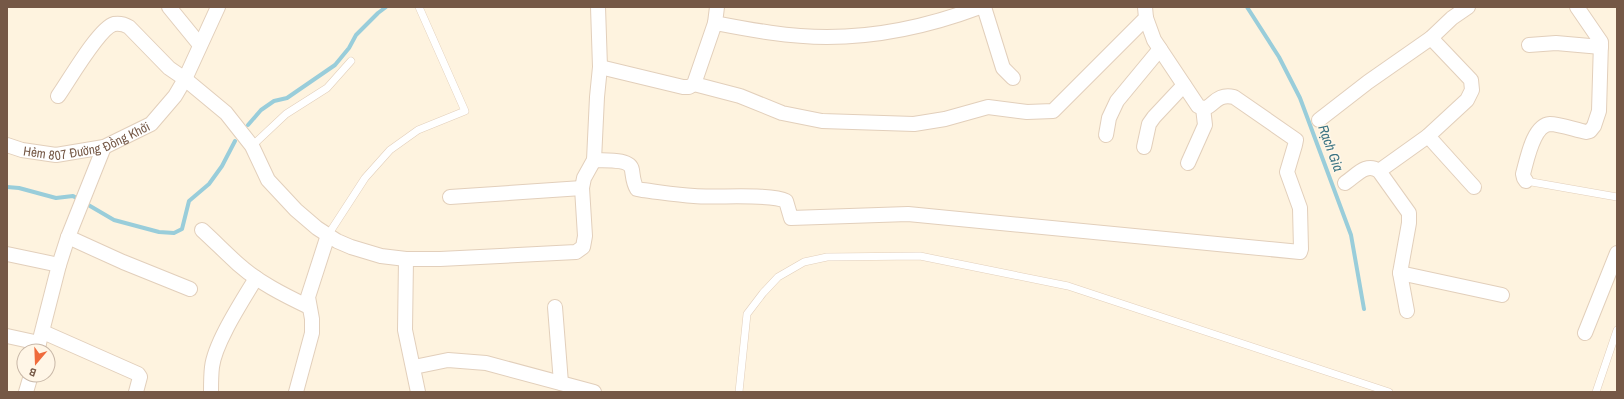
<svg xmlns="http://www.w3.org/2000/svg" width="1624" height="399" viewBox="0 0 1624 399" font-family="'Archivo Narrow',sans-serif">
<rect width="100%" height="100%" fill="#fef3df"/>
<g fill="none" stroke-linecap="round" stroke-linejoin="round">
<!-- stream -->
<path stroke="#99cdda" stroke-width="4" d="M1247 7 1279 57 1300 98 1351 235 1364 309
M248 125 261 110 274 101 287 98 335 65 349 48 356 35 378 13 386 7
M7 187 19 188 56 198 73 196 114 220 159 232 174 233 182 229 189 201 209 184 222 166 235 141"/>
<defs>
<path id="service" d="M252 146 286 114 327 88 351 61
M1526 181 1617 197
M328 235 365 178 390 150 418 130 465 111 419 7
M739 392 747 314 763 293 778 277 804 262 827 257 920 256 1068 286 1389 392
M1596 392 1617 330"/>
<g id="minor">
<path d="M169 7 200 45"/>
<path d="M984 7 1003 68 1013 78"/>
<path d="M715 23 717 7"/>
<path d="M1529 45 1556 43 1601 47"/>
<path d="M600 67 683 87H689L694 84 715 23C751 30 789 37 827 37 878 37 932 25 980 7"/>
<path d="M694 84 740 96 782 113 822 121 914 124 945 119 988 107 1027 112 1053 111 1146 18 1145 7"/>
<path d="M58 96C68 82 99 28 114 24 120 23 124 24 129 27L169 68 185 79 226 113 252 146 268 180 296 210 317 228 337 241 351 247 381 256 406 259H440L576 252 583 247 585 236 582 188 584 178 594 160 597 97 600 67 598 7"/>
<path d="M1319 120 1368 82 1431 38"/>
<path d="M1106 135 1109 118 1117 101 1160 49"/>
<path d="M1428 136 1474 187"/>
<path id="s1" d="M7 145 22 150 56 155 104 147 151 124 175 96 185 79 218 7"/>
<path d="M1144 147 1149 124 1154 117 1184 85"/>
<path d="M594 160C604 161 630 158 632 170 633 176 633 183 637 189L642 190C659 192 677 195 694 196 715 198 771 193 786 201L791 218 908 214 1300 252 1301 249 1300 208 1287 172 1295 145 1296 140 1234 97C1212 92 1213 114 1198 106L1154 40 1146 18"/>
<path d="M1188 163 1205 125 1203 108"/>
<path d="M1379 171 1428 136 1467 100 1472 90 1471 80 1431 38 1452 18 1468 7"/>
<path d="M1526 181 1524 178 1523 174C1527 160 1533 125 1550 124 1559 124 1576 130 1586 132L1590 131 1594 126 1599 111 1601 42 1577 7"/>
<path d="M1345 183C1357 175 1366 162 1379 171L1409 213V223L1400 273 1407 311"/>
<path d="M450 197 582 188"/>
<path d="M202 230C214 241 226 253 238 264 258 282 284 295 309 307"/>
<path d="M68 237 123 262 190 289"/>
<path d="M7 254 59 265"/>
<path d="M406 259 405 330 418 392"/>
<path d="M1400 273 1502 295"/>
<path d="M555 307 561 383"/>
<path d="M43 332 138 374 140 377 136 392"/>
<path d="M1585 333 1617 253"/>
<path d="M7 336 39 343"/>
<path d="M37 351 59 265 68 237 104 147"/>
<path d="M414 367 448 360 486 363 594 392"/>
<path d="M26 392 31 375"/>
<path d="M211 392C211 384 211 375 212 367 215 342 243 300 256 278"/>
<path d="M296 392 312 333V319L308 297 328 235"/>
</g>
</defs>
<!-- service casing -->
<use href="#service" stroke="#e2cfbb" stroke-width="8"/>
<!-- minor casing -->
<use href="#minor" stroke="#e2cfbb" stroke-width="16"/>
<!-- service -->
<use href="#service" stroke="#fff" stroke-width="7"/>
<!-- minor -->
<use href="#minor" stroke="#fff" stroke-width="14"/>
</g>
<g text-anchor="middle" stroke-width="3" stroke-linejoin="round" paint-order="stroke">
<!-- street labels -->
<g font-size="13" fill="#755846" stroke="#fff6e7">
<text dy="5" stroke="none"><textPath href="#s1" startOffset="83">Hẻm 807 Đường Đồng Khởi</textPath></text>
</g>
<!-- water labels -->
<g font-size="14" font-style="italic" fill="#3b7483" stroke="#fff6e7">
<text transform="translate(1331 148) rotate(70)" y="5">Rạch Gia</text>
</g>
</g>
<!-- border -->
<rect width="1624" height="399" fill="none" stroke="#755846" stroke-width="16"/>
<!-- north arrow -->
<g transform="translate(36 363) rotate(199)"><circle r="19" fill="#fff6e7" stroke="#c8b7a7"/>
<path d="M0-3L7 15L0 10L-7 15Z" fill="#ef6b3c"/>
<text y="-6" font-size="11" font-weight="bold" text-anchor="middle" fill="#755846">B</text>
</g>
</svg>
